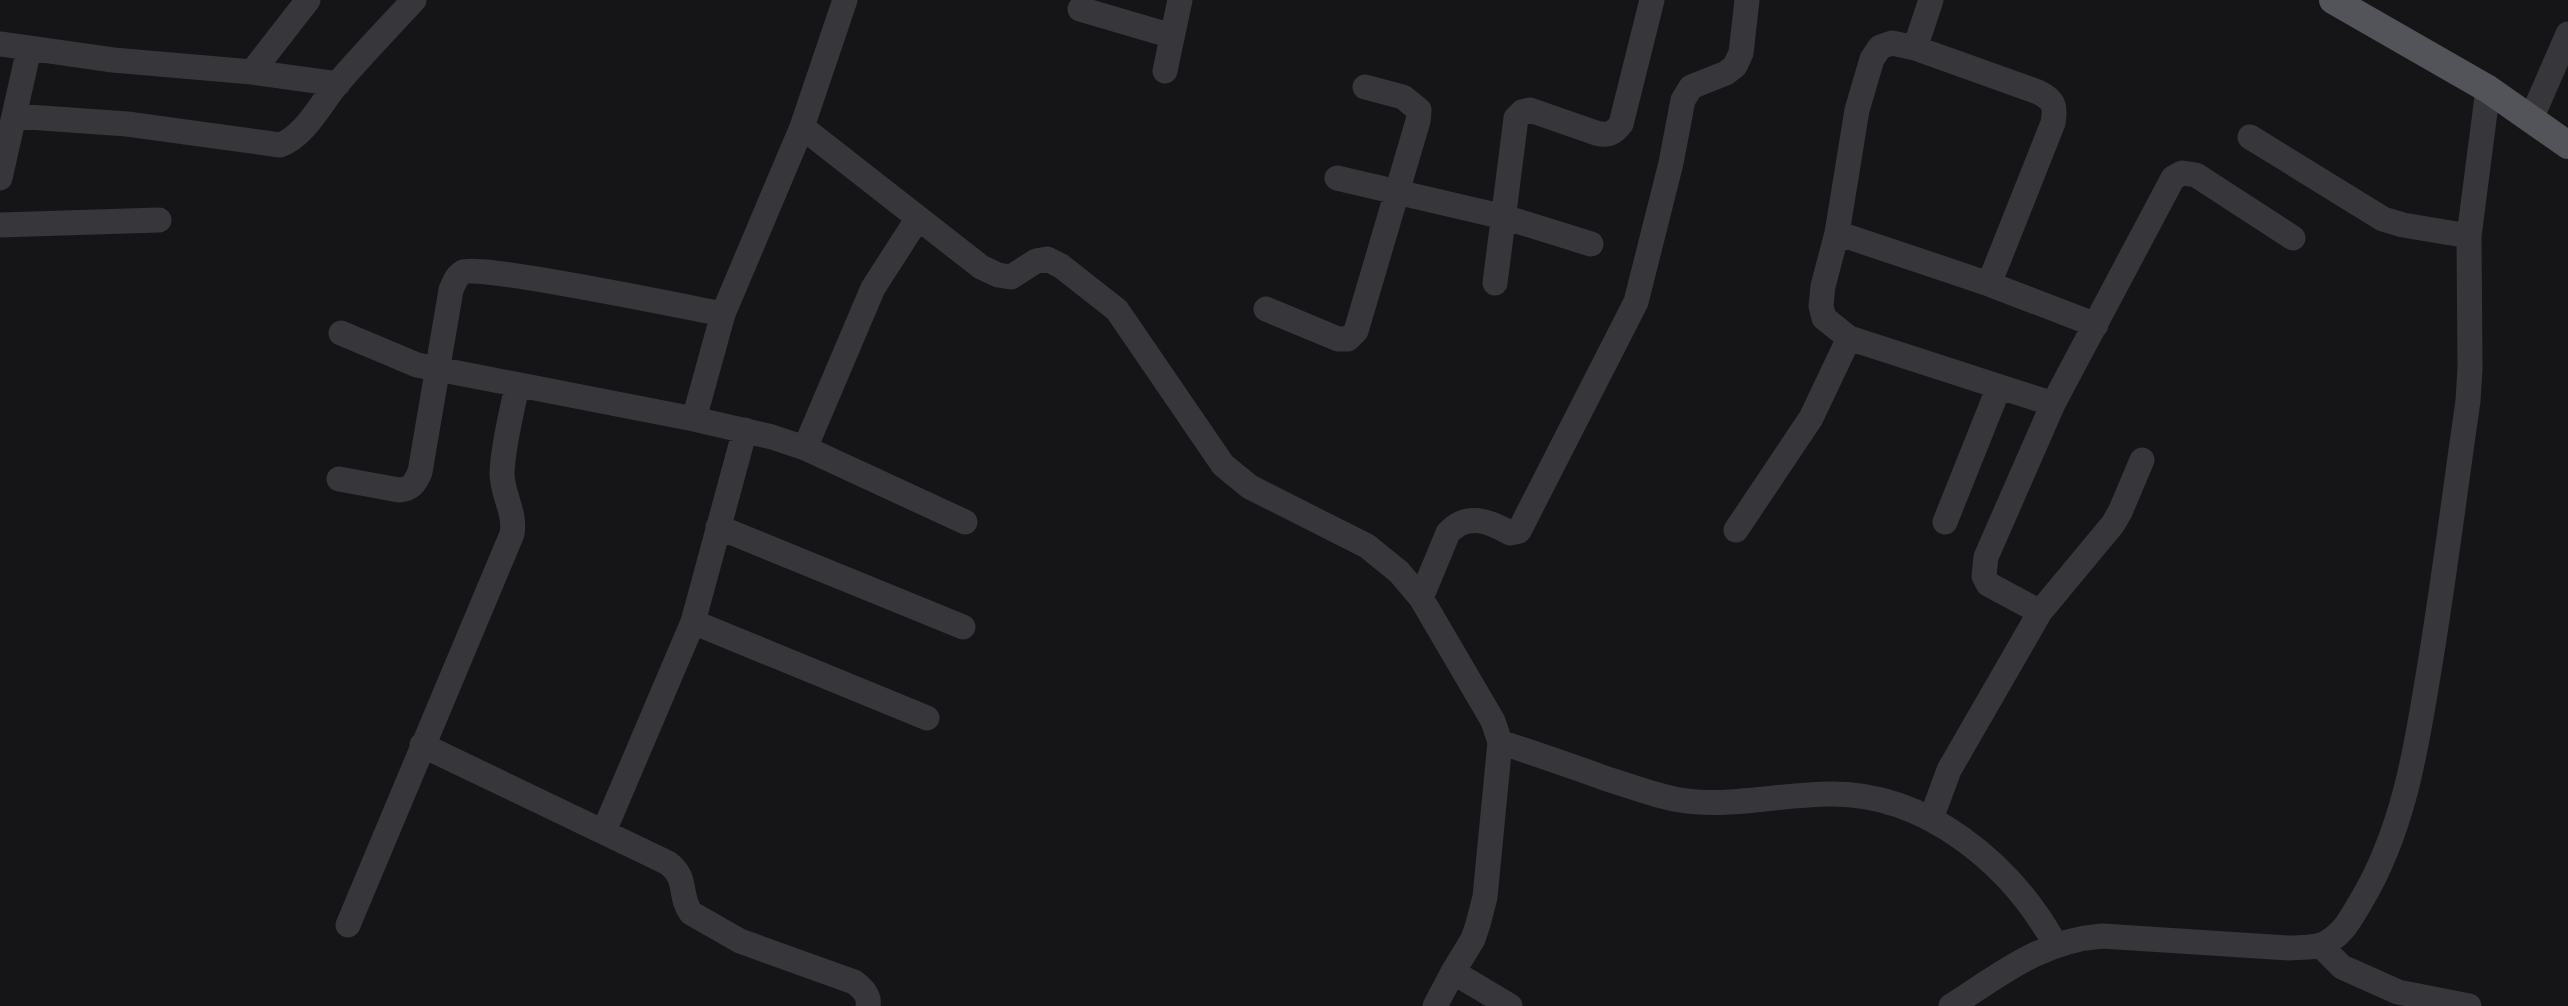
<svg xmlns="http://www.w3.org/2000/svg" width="2568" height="1006" viewBox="0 0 2568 1006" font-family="Commissioner,sans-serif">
<rect width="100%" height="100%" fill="#151517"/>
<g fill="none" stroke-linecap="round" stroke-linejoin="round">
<!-- minor -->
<path stroke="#37373b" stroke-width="25" d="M1080 9 1172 36
M0 44 113 60 252 72 338 84
M1915 48 1931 0
M1165 71 1180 0
M252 72 308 0
M14 116 127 124 280 145C305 136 321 103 338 83 362 55 388 28 414 0
M2531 119 2568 34
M802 127 981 267 998 275 1011 277 1036 261 1047 259 1061 266 1117 310 1223 465 1250 487 1367 546 1399 572 1421 598 1493 721 1500 742 1485 897 1478 924 1473 939 1453 972 1435 1006
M2250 137 2383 219 2403 225 2469 236
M0 178 29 49
M1337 178 1504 217 1591 244
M0 225 159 220
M1837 233 1989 284 2096 325
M1495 283 1516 118 1522 112 1530 110 1596 133C1608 136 1613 134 1621 124L1652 0
M1989 284 2053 123C2056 106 2054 100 2038 92L1915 48 1892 43 1880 47 1872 59 1857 110 1837 233 1823 286 1821 306 1824 318 1849 338 2053 404
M1266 309 1338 339H1348L1356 331 1418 121 1419 110 1403 97 1365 87
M341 333 417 365 694 419 772 437 805 448 965 522
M694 419 723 314 802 127 845 0
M805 448 873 288 918 218
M339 479 399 490C412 489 415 483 420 472L451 290C454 283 456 276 463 272 478 264 691 308 723 314
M1945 522 1999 387
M718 527 963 627
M1736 530 1811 418 1849 338
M1421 598 1448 533C1467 512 1489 521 1510 533L1519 531 1636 302 1671 163 1683 100 1691 87 1726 73 1735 66 1741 53 1747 0
M2040 612 1988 584 1984 576 1986 557 2053 404 2173 178 2182 173 2196 175 2293 238
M693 622 927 718
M1500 742C1536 754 1572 766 1607 779 1631 786 1655 796 1680 800 1729 808 1781 794 1831 794 1926 793 2011 864 2055 944
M422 745 668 863C689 879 678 895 691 913L740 941 854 982C862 988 870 995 868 1006
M1931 819 1949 770 2040 612 2113 524 2120 512 2142 460
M604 831 693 622 745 430
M348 925 512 534C516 512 502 495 502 473 503 444 512 413 517 385
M2320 945 2342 967 2398 992 2469 1006
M1453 972 1510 1006
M1951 1006C2001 974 2040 941 2102 936L2289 948C2301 947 2318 949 2329 941 2344 932 2351 918 2360 903 2403 832 2416 751 2429 670 2444 581 2455 490 2468 401L2470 368 2469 236 2488 89"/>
<!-- major -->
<path stroke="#53545a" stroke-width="28" d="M2333 0 2488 89 2568 145"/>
</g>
</svg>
